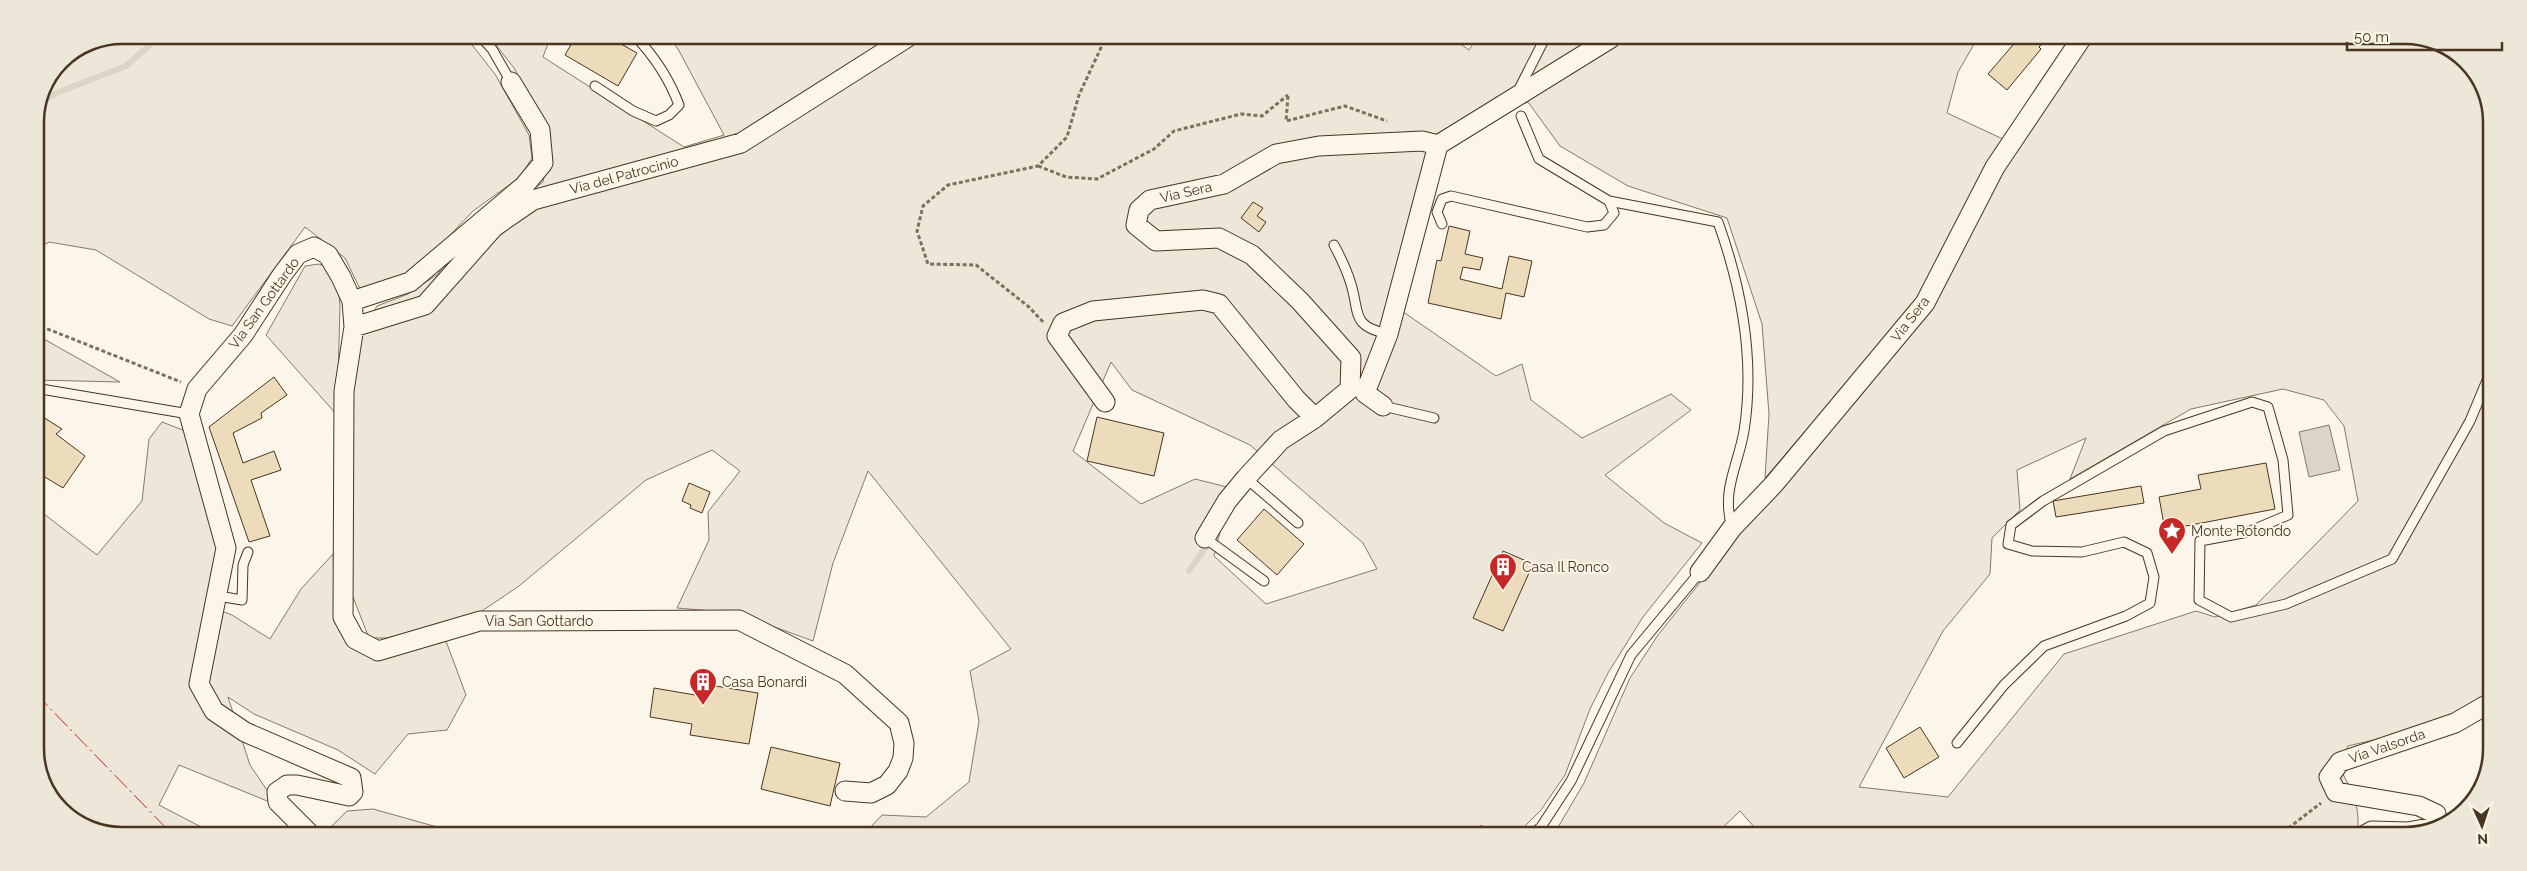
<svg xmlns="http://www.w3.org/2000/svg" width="2527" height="871" viewBox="0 0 2527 871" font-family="Raleway,sans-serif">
<rect width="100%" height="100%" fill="#fbf6e9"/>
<!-- green -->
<path fill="#ede6d9" stroke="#887966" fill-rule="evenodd" d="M122 35 465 36 495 74 529 135 532 158 520 177 473 211 417 270 361 291 345 258 305 227 232 326 209 319 96 250 49 242 35 250V117L61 60 89 42Z
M489 36H551L543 57 684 147 724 135 678 49 668 36 1452 38 1469 50 1477 38 1977 39 1958 72 1947 113 2005 140 1919 299 1765 478 1769 414 1762 324 1727 218 1628 186 1560 146 1528 102 1436 135 1399 309 1496 376 1522 364 1531 400 1582 438 1671 394 1691 410 1605 475 1664 523 1702 543 1643 617 1608 673 1590 709 1565 775 1541 810 1517 834H1486L1481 825 1474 834 865 833 882 815 926 817 969 782 979 721 970 671 1011 649 868 471 833 563 813 641 736 613 677 608 709 540 708 512 740 471 712 450 646 480 519 586 476 615 387 638H369L351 592 350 375 358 339 377 306 408 294 438 274 459 242 543 182 548 159 546 128 514 68ZM1111 362 1132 390 1250 445 1363 543 1377 569 1266 604 1214 556 1231 488 1195 479 1141 504 1073 451Z
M2090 39 2433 40 2474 69 2492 116 2488 698 2450 722 2348 746 2339 767C2351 788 2363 811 2356 836L1755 835 1756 829 1740 811 1715 835 1554 834 1584 783 1630 678 1658 635 1750 520 1933 308 2002 169ZM2283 389 2324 400 2344 426 2358 501 2256 605 2215 617 2196 611 2064 654 1948 797 1859 787 1943 631 1990 574 1992 538 2020 510 2017 470 2086 438 2070 479 2191 409Z
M319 264 331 269 338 283 340 306 337 415 266 335 305 266Z
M35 334 120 382 35 380Z
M162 422 188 432 219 539 211 607 232 615 270 639 301 589 333 554 335 597 353 644 443 633 466 695 447 730 408 734 375 774 338 750 254 714 228 697 250 765 277 805 179 765 159 805 207 830 206 832 94 831 53 802 35 755V507L97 555 142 501 149 439Z
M373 809 455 832H332L329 829 347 811Z"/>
<!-- water -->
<path fill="#dcd4c6" stroke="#887966" d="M2329 425 2340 470 2309 477 2299 432Z"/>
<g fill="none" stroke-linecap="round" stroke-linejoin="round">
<!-- stream -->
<path stroke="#dcd4c6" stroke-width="6" d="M41 103 56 93 126 66 161 35
M1189 571 1210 541"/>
</g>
<!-- building -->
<path fill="#ecdcbc" stroke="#4a3520" d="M576 36H607L637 53 618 86 565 55Z
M2018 39H2046L2039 47 2041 49 2007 90 1988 74Z
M1253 202 1263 208 1257 216 1266 222 1259 232 1241 218Z
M1449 226 1470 231 1465 254 1483 258 1480 270 1463 267 1460 279 1502 289 1509 256 1532 261 1524 297 1506 293 1501 319 1428 303 1437 260 1441 261Z
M274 377 287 395 261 413 262 418 233 433 243 463 274 451 281 470 251 480 270 536 249 542 209 427Z
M35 412 62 429 56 434 85 456 63 488 35 471Z
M1097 417 1164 433 1154 476 1087 461Z
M2266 463 2275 509 2165 530 2159 497 2201 489 2198 475Z
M689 483 710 492 702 513 690 508 691 505 682 501Z
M2141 486 2144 503 2056 517 2053 501Z
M1264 509 1304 544 1277 575 1237 540Z
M1503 551 1533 564 1503 631 1473 618Z
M697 683 758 693 749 744 690 735 692 724 650 717 654 688 695 695Z
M1920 727 1939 757 1904 778 1886 748Z
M771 747 840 763 830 806 761 789Z"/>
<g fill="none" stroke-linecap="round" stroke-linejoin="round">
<defs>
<path id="service" d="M480 36 492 49 511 82
M595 86 633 111 656 121 669 115 679 105C669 78 654 56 635 36
M1517 93 1545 38
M1521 116 1539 159 1609 201 1718 222C1742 289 1755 361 1744 431 1738 466 1721 490 1732 528
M1442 224 1437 212 1442 199 1451 196 1587 227 1604 225 1614 213 1609 201
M1334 245C1341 258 1347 271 1351 284 1360 314 1351 326 1388 334
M35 391 41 389 189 414
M1383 406 1434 418
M1246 478 1298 523
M1205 538 1264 581
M218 596 242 600 243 565 248 552
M1957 743 2004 685 2044 646 2126 616 2150 603 2154 577 2147 553 2124 542 2082 552 2032 551 2008 544 2011 525 2043 501 2164 431 2252 402 2268 407 2283 460 2288 515 2248 532 2200 541 2199 600 2231 617 2286 604 2392 559 2470 421 2490 373
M1533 834 1541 827 1571 781 1631 655 1700 572"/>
<path id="minor" d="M352 301 410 282 524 186 543 163 540 130 511 82
M354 327 425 305 494 227 533 200 741 143 908 37
M1105 402 1057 336 1063 323 1093 311 1203 300 1219 304 1296 399 1315 418 1350 389 1351 358 1300 301 1252 255 1219 238 1156 241 1136 225 1139 210 1150 200 1224 184 1276 154 1319 146 1422 141 1438 145
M1383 406 1365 393 1388 334 1438 145 1611 38
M1205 538 1227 501 1246 478 1281 440 1315 418
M1700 572 1732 528 1774 484 1925 303 1995 167 2081 39
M2437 825 2436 814 2419 806 2336 792 2329 777 2340 762 2455 723 2488 704
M308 832 278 802 277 792 287 785H297L349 796 353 792 351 778 245 732 214 711 199 684 226 548 189 414 197 389 243 335 282 275 298 254 314 247 328 255 341 277 352 301 354 327 344 391 343 617 355 639 378 651 480 621 739 620 845 674 899 723 904 743 903 758 898 771 887 785 871 793 845 791
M2363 836 2372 831 2408 832 2429 828"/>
</defs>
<!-- service casing -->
<use href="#service" stroke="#4a3520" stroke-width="11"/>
<!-- minor casing -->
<use href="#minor" stroke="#4a3520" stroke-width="21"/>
<!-- path -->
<path stroke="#7f6f5c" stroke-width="3" stroke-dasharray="4 2.5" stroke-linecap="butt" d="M1288 96 1286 121 1345 106 1387 121
M1038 166 1066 177 1097 179 1154 149 1174 131 1241 114 1262 116 1288 95
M1043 322 1029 307 976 265 928 264 917 231 923 206 948 185 1038 166 1067 137 1079 95 1106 37
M35 324 181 382
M2278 836 2321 803"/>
<!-- service -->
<use href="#service" stroke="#fbf6e9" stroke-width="9"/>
<!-- minor -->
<use href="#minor" stroke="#fbf6e9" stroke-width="19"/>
<!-- power -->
<path stroke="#c62828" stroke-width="1" stroke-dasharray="18 4 2.5 4" stroke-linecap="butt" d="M35 693 170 832"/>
</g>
<!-- icons -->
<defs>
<symbol id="sight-pin" viewBox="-11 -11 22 30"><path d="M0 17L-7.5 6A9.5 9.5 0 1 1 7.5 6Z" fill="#c62828" stroke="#fbf6e9"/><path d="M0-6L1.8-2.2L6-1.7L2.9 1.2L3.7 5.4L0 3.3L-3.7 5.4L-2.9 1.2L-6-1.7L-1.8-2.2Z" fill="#fff"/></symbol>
<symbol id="building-pin" viewBox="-11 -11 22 30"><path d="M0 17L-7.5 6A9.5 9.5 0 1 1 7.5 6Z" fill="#c62828" stroke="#fbf6e9"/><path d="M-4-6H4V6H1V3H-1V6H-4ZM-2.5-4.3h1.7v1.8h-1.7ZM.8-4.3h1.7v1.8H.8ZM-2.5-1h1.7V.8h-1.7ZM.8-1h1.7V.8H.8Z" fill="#fff"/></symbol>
</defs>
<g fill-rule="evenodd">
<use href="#sight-pin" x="2156" y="515" width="32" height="43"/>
<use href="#building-pin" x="1487" y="551" width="32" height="43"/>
<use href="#building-pin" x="687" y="666" width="32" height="43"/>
</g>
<g text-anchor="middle" stroke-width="4" stroke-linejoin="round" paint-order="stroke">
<!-- street labels -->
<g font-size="14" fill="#4a3520" stroke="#fbf6e9">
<text transform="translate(624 175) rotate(-15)" y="5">Via del Patrocinio</text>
<text transform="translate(1186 192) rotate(-13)" y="5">Via Sera</text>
<text transform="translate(264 303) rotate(-54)" y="5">Via San Gottardo</text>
<text transform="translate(1910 319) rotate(-52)" y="5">Via Sera</text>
<text x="539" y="626">Via San Gottardo</text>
<text transform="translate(2387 746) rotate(-19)" y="5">Via Valsorda</text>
</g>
<!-- poi labels -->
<g font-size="14" fill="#4a3520" stroke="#fbf6e9" text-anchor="start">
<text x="2191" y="536">Monte Rotondo</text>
<text x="1522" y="572">Casa Il Ronco</text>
<text x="722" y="687">Casa Bonardi</text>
</g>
</g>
<!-- crop -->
<path d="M0 0H2527V871H0ZM122 44H2405A78 78 0 0 1 2483 122V749A78 78 0 0 1 2405 827H122A78 78 0 0 1 44 749V122A78 78 0 0 1 122 44Z" fill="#ede7d9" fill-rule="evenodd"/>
<path fill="none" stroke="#4a3520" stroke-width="2.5" d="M122 44H2405A78 78 0 0 1 2483 122V749A78 78 0 0 1 2405 827H122A78 78 0 0 1 44 749V122A78 78 0 0 1 122 44Z"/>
<!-- north arrow -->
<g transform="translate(2482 826) rotate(177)" stroke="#fbf6e9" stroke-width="4" paint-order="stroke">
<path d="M0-4L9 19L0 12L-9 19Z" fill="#4a3520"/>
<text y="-8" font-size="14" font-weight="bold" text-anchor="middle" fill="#4a3520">N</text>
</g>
<!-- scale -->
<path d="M2347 42v8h155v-8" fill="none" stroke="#4a3520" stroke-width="2.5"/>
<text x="2354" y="42" font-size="15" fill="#4a3520" stroke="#fbf6e9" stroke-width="4" paint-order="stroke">50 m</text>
</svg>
